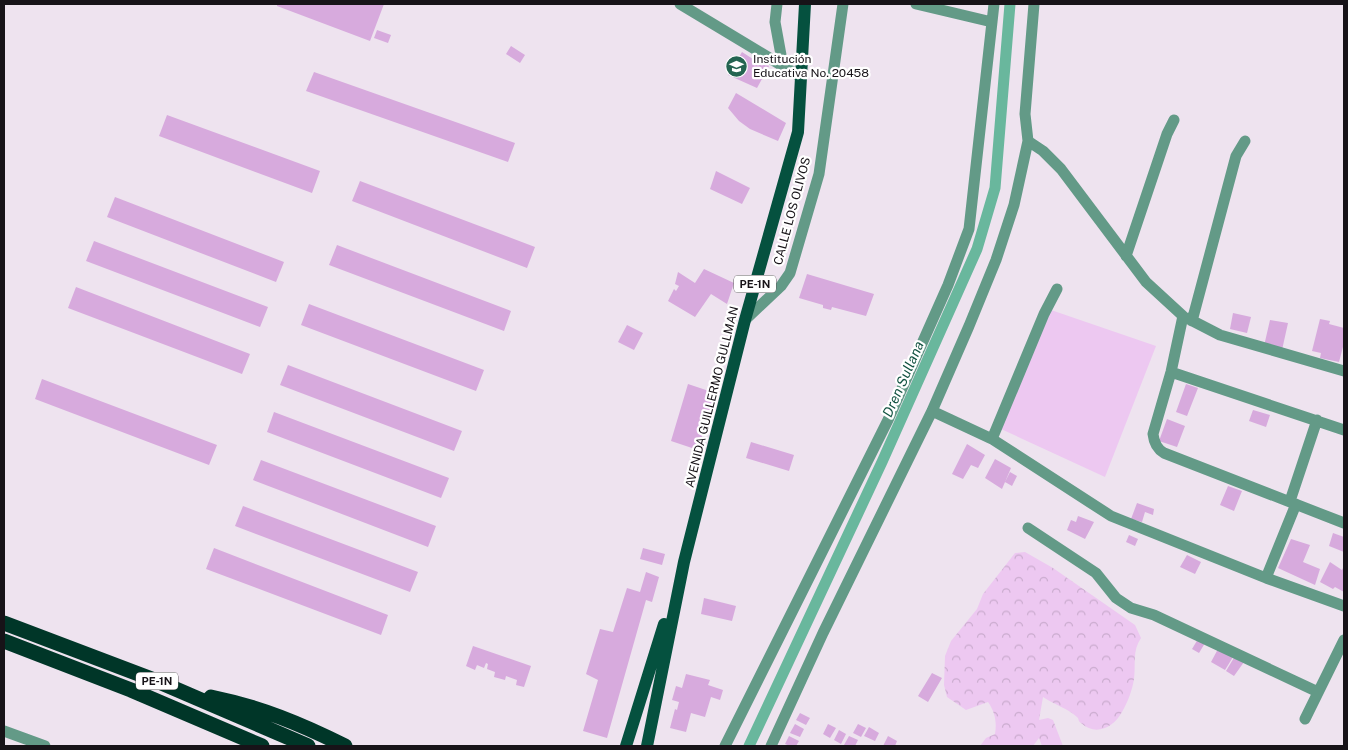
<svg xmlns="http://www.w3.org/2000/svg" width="1348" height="750" viewBox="0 0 1348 750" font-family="'Public Sans',sans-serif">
<defs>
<pattern id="forest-crowns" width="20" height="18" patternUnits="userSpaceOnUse" patternTransform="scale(1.25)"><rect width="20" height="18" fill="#edc8f1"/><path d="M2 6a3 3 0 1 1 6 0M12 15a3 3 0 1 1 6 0" fill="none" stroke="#caabce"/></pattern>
</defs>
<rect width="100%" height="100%" fill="#eee3ef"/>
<!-- forest -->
<path fill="url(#forest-crowns)" d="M1025 552 1053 568 1135 625 1141 638C1132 651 1136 664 1134 679 1132 691 1128 701 1122 712 1114 727 1096 737 1081 723 1077 720 1080 720 1077 717 1069 709 1053 704 1043 697L1039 720 1048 718 1053 720 1063 746H1042L1039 738 1033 746H980L986 738 995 734C997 722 995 712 988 702L966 710 947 697 944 685 945 656 951 641 977 609 983 594 1015 553Z"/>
<!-- park -->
<path fill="#edc8f1" d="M1051 310 1156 346 1105 477 1001 429Z"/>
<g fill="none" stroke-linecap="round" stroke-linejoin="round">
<!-- canal -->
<path stroke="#69b79d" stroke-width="11" d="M749 746 882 462 977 249 995 188 1010 4"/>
</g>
<!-- building -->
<path fill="#d7aadd" d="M277 4H384L370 41 277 6Z
M377 30 391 35 388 43 374 38Z
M511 46 525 55 520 63 506 54Z
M742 52 756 61 757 59 769 66 757 88 728 75Z
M314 72 515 143 508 162 306 91Z
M736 93 786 123 778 141 750 129 739 121 728 108Z
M167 115 320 171 312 193 159 136Z
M716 171 750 188 742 204 710 189Z
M360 181 535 247 527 268 352 201Z
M115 197 284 262 276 282 107 217Z
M94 241 268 307 260 327 86 261Z
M337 245 511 311 504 331 329 265Z
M704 269 734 283 727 304 711 294 695 317 668 301 674 289 676 291 679 286 675 284 678 272 695 283Z
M807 274 874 294 866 316 832 307 831 310 823 308V305L799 298Z
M76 287 250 354 242 374 68 308Z
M309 304 484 370 476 391 301 325Z
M1233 313 1251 317 1247 333 1230 329Z
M1320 319 1330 321 1329 324 1344 328V343L1339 362 1320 358 1321 353 1312 351Z
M1270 320 1288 323 1282 350 1264 346Z
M627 325 643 333 634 350 618 342Z
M288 365 462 431 454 451 280 385Z
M42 379 217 445 209 465 35 399Z
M688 384 715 393 698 450 671 441Z
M1186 384 1198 388 1187 416 1176 412Z
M1253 410 1270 415 1266 427 1249 421Z
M274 412 449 478 441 498 267 432Z
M1167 419 1185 426 1177 447 1159 441Z
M751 442 794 455 789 471 746 458Z
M967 444 985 455 978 468 971 465 963 479 952 474Z
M995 459 1011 468 1002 489 985 478Z
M261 460 436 526 428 547 253 480Z
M1010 472 1017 476 1012 486 1005 482Z
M1228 486 1242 491 1234 511 1220 505Z
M1137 503 1154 509 1153 515 1145 512 1142 522 1131 519Z
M243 506 418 572 410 592 235 526Z
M1078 516 1094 522 1085 539 1067 530 1071 520 1076 522Z
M1333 533 1344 537V552L1329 546Z
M1129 535 1138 539 1135 546 1126 542Z
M1291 539 1310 545 1303 562 1320 569 1315 585 1278 568Z
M214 548 388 615 381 635 206 569Z
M643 548 665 554 662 565 640 559Z
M1187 555 1201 562 1195 574 1180 567Z
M1330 562 1342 570 1344 566V592L1335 587 1333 589 1320 582Z
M646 572 659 577 652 602 646 600 607 738 583 731 598 680 586 674 600 629 613 632 627 588 640 592Z
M704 598 736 606 732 621 701 614Z
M1198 639 1205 643 1199 653 1192 649Z
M473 646 531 666 524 687 516 685 517 680 506 676 505 680 494 677 495 672 487 669 488 664 486 663 484 668 477 665 479 660 475 670 466 666Z
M1218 649 1233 657 1225 670 1211 662Z
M1235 656 1244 662 1234 676 1226 671Z
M932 673 942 678 928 702 918 696Z
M686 674 710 680 708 685 723 690 720 700 711 697 705 717 691 713 686 732 670 728 675 709 677 710 679 702 672 700 676 686 682 688Z
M800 713 810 718 806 725 796 720Z
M795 724 804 729 800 737 790 733Z
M828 724 836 728 830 738 823 734Z
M858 724 866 728 861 737 853 733Z
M869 727 879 733 875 741 864 736Z
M839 730 846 734 841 744 834 740Z
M789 736 799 741 796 746H790L785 744Z
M849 736 858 740 855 746 844 745Z
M888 736 897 741 895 746H883Z"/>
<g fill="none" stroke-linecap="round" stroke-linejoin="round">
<!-- street -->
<path stroke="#639a87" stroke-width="11" d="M680 4 801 77
M777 4 775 22 783 66
M916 4 992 22
M1028 141 1043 151 1061 169 1146 282 1183 316 1171 372 1153 434C1154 443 1157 449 1164 453L1344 523
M1126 256 1167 134 1174 120
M1187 318 1220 335 1344 371
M745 320 781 286 790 273 819 174 843 4
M1192 321 1236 156 1245 141
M1171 372 1344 430
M932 411 992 439 1111 516 1266 578 1344 606
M992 439 1044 314 1057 289
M1290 501 1317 420
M1028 528 1096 573 1116 598 1131 608 1154 615 1318 692
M1266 578 1296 504
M1305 719 1344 640
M4 731 45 746
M725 746 888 420 948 285 969 229 994 4
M771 746 823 633 932 411 969 326 996 260 1014 205 1028 141 1025 114 1034 4"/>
<!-- primary -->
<path stroke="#05513f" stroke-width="12" d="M626 746 664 624
M647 746 684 562 745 320 798 132 805 4"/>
<!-- highway -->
<path stroke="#003628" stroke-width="15" d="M4 623 157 681 308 746
M4 641 131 690 262 746
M211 697C260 707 301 724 345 746"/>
</g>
<!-- icons -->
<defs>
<symbol id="school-disc" viewBox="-11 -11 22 22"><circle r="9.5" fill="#246451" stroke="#fff"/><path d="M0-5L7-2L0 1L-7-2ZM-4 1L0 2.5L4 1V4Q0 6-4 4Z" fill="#fff"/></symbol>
</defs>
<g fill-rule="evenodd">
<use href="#school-disc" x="724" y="54" width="25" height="25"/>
</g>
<g text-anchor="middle" stroke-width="4.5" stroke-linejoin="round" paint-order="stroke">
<!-- shield labels -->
<g fill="#fff" stroke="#5d5a5d" stroke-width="1">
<rect x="734" y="275.5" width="42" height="17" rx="4"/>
<rect x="136" y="672.5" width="42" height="17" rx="4"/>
</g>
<g font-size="11" font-weight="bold" fill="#171318">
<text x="755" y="288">PE-1N</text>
<text x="157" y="685">PE-1N</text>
</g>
<!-- poi labels -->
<g font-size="12" fill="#171318" stroke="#fff" text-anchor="start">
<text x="753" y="63">Institución<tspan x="753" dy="14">Educativa No. 20458</tspan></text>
</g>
<!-- street labels -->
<g font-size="12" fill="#171318" stroke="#fff">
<text transform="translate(792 211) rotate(-75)" y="4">CALLE LOS OLIVOS</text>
<text transform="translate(712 397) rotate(-76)" y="4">AVENIDA GUILLERMO GULLMAN</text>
</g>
<!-- water labels -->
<g font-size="14" font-style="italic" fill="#125241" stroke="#fff">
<text transform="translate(903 379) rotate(-66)" y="5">Dren Sullana</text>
</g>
</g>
<!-- border -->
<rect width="1348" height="750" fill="none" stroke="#171318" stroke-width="10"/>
</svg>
